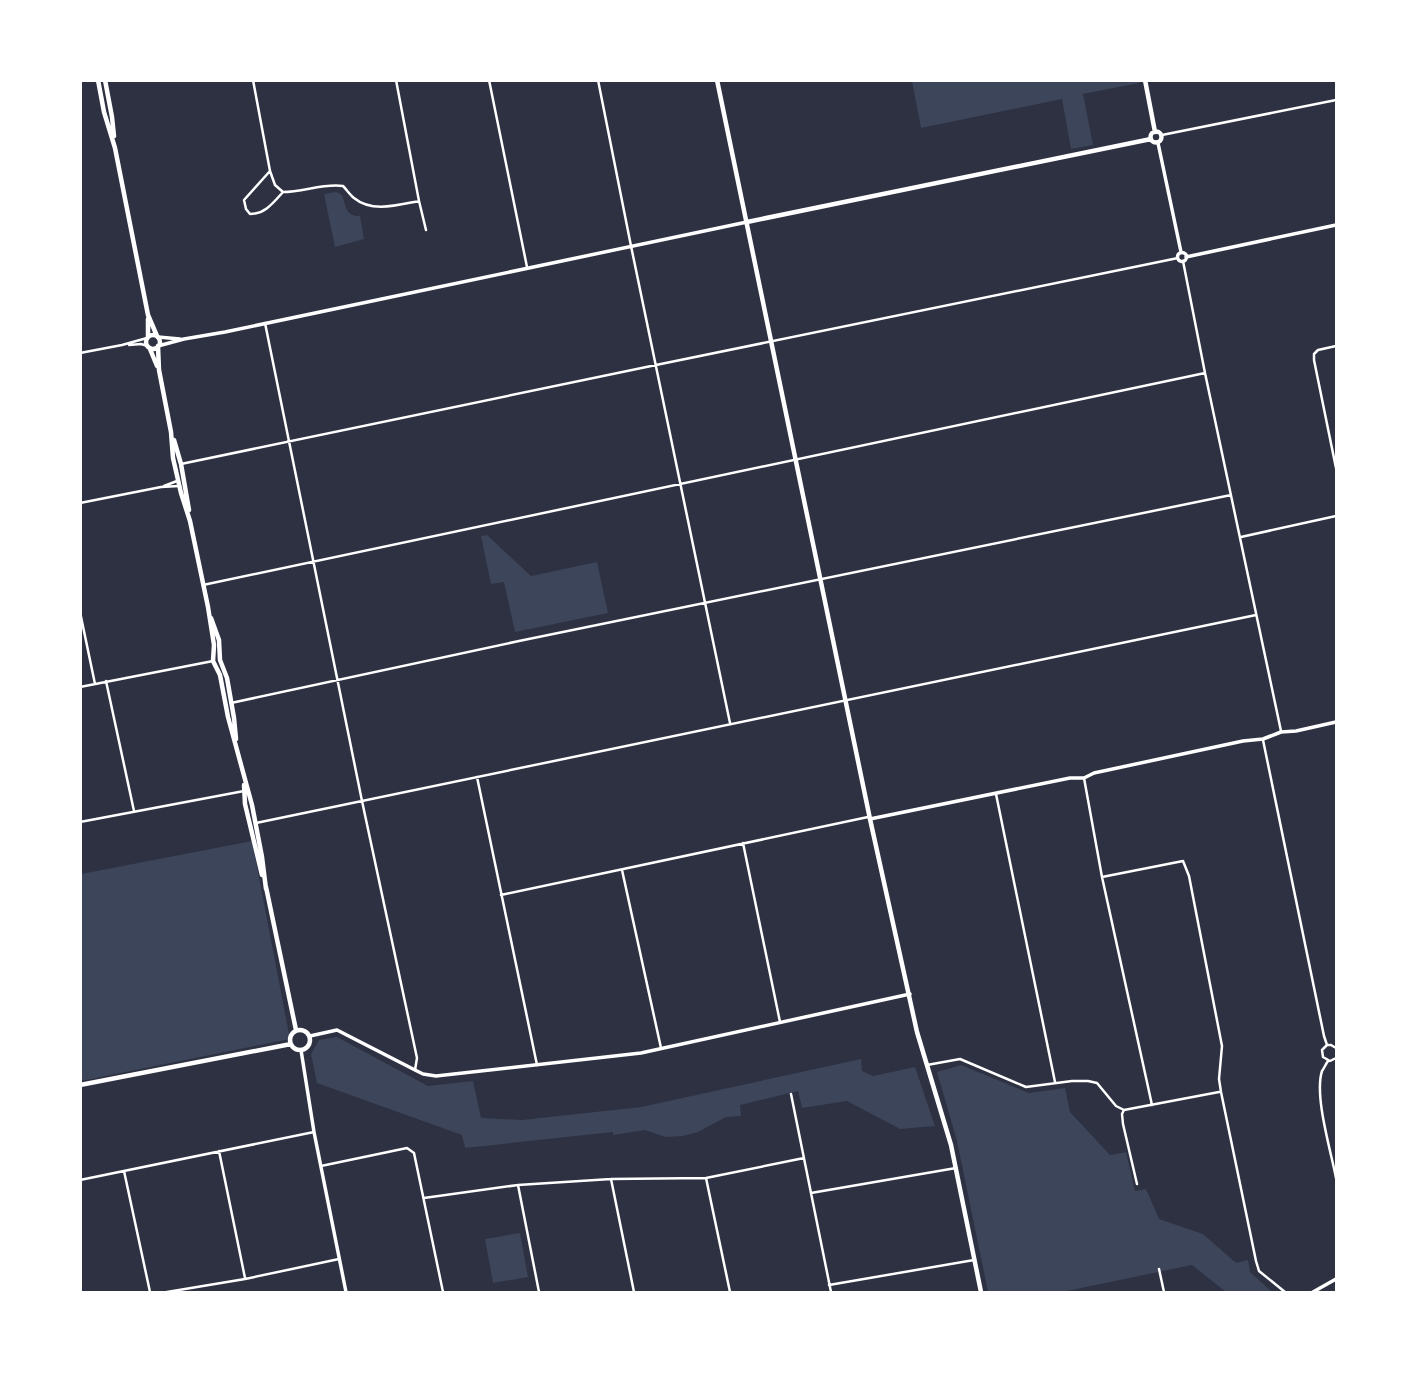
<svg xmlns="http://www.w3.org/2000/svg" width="1417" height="1373" viewBox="0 0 1417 1373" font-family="Ubuntu,sans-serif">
<rect width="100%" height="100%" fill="#2d3142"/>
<!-- green -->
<path fill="#3c4559" d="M1139 81V83L1083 94 1093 145 1071 149 1062 99 921 128 912 81Z
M336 192 342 195C346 206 346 217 360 216L364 239 335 247 324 194Z
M487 535 531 576 597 562 608 613 515 632 504 582 491 584 481 536Z
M252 841 290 1039 81 1081V874Z
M337 1037 428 1086 473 1081 481 1118 522 1120 641 1107 861 1059 862 1071 873 1076 915 1067 935 1126 900 1129 847 1101 802 1108 798 1091 740 1105 741 1116 726 1117 698 1132 683 1136 665 1137 645 1130 613 1135V1132L465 1148 462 1135 317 1083 311 1054 319 1040Z
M961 1065 1029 1093 1065 1088 1070 1112 1110 1155 1126 1152 1135 1191 1146 1189 1159 1219 1203 1234 1236 1263 1248 1260 1250 1272 1272 1292H1226L1192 1265 1062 1292H988L957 1141 937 1072Z
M520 1233 528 1277 493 1283 485 1239Z"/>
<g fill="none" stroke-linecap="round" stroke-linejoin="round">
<!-- minor -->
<path stroke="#fff" stroke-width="2.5" d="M253 80 270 171 275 185 283 192C303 192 324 183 343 186 347 190 350 195 354 198 372 213 398 205 419 201
M396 80 419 201 426 230
M489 80 527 267
M598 80 631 246 730 723
M1162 135 1336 100
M270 171 244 200 246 209 250 214C265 214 273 203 283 192
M1183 261 1205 373 1281 731
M265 323 362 801 417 1058 415 1070
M129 345 141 344 148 346
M1336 346 1318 350 1314 354V360L1336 468
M80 353 122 345 147 338
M181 464 656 365 1178 258
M164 486 177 481
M80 503 161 487 179 486
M1241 537 1336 516
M203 585C537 512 872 446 1205 373
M80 612 95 684
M106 681 134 811
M80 687 213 661
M231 703 519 641 1231 495
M1263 740 1324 1036 1327 1045
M477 777 537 1065
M1084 778 1102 877 1152 1105
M996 794 1055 1082
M80 822 244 791
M256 823 1256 615
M743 843 780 1022
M622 870 661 1048
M1102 877 1183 861 1189 876 1222 1046 1219 1079 1221 1092 1256 1261 1259 1271 1285 1292
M501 895 868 817
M1327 1045 1322 1050 1323 1057 1330 1061 1336 1058
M1327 1045H1331L1336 1048
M1328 1061C1327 1062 1323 1070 1322 1071 1314 1096 1331 1151 1336 1178
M927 1065 960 1059 1026 1087 1072 1081H1088L1097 1083 1116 1106 1124 1110 1219 1092
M791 1094 831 1292
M1124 1110 1122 1114 1123 1124 1137 1184
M219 1151 245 1278
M321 1166 407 1148 414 1153 443 1292
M124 1171 150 1292
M706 1178 730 1292
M611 1179 634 1292
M80 1180 314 1132
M518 1185 539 1292
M811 1193 956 1168
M424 1198 518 1185 611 1179 706 1178 804 1158
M1159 1269 1164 1292
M829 1285 974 1260
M167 1292 245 1279 339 1259"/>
<!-- tertiary -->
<path stroke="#fff" stroke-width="3.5" d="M1158 143 1181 252
M1177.5 257a4.5 4.5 0 1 1 9 0a4.5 4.5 0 1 1-9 0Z
M1186 257 1336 225
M158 337 180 339
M158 346 184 339 225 332 747 222
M870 819 1070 778H1084L1094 773 1243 741 1263 739 1281 732 1296 731 1336 722
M310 1036 337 1030 415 1070 423 1074 436 1076 641 1053 910 994
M301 1050 314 1132 346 1292
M1313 1292 1336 1279"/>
<!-- secondary -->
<path stroke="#fff" stroke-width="4.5" d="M98 80 104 112 115 148 148 315 157 336
M105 80 112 117 114 136
M1145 80 1155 132
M1150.5 137a5.5 5.5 0 1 1 11 0a5.5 5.5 0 1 1-11 0Z
M747 222 1151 139
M146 342a7 7 0 1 1 14 0a7 7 0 1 1-14 0Z
M148 337V319
M158 346 159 370 171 432
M150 349 157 366
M171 432 173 458 181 493 190 521 208 607 214 645 213 661 220 675 228 717 252 805 262 857 266 889
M174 440 181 464 189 510
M211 618 219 640 220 660 227 678 234 718 236 739
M244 785 245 804 262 875
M266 887 296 1030
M290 1040a10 10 0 1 1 20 0a10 10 0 1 1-20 0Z
M80 1085 291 1044"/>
<!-- primary -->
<path stroke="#fff" stroke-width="4.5" d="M717 80 870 819 917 1032 951 1145 981 1292"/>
</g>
<!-- border -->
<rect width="1417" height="1373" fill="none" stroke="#ffffff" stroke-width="164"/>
</svg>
